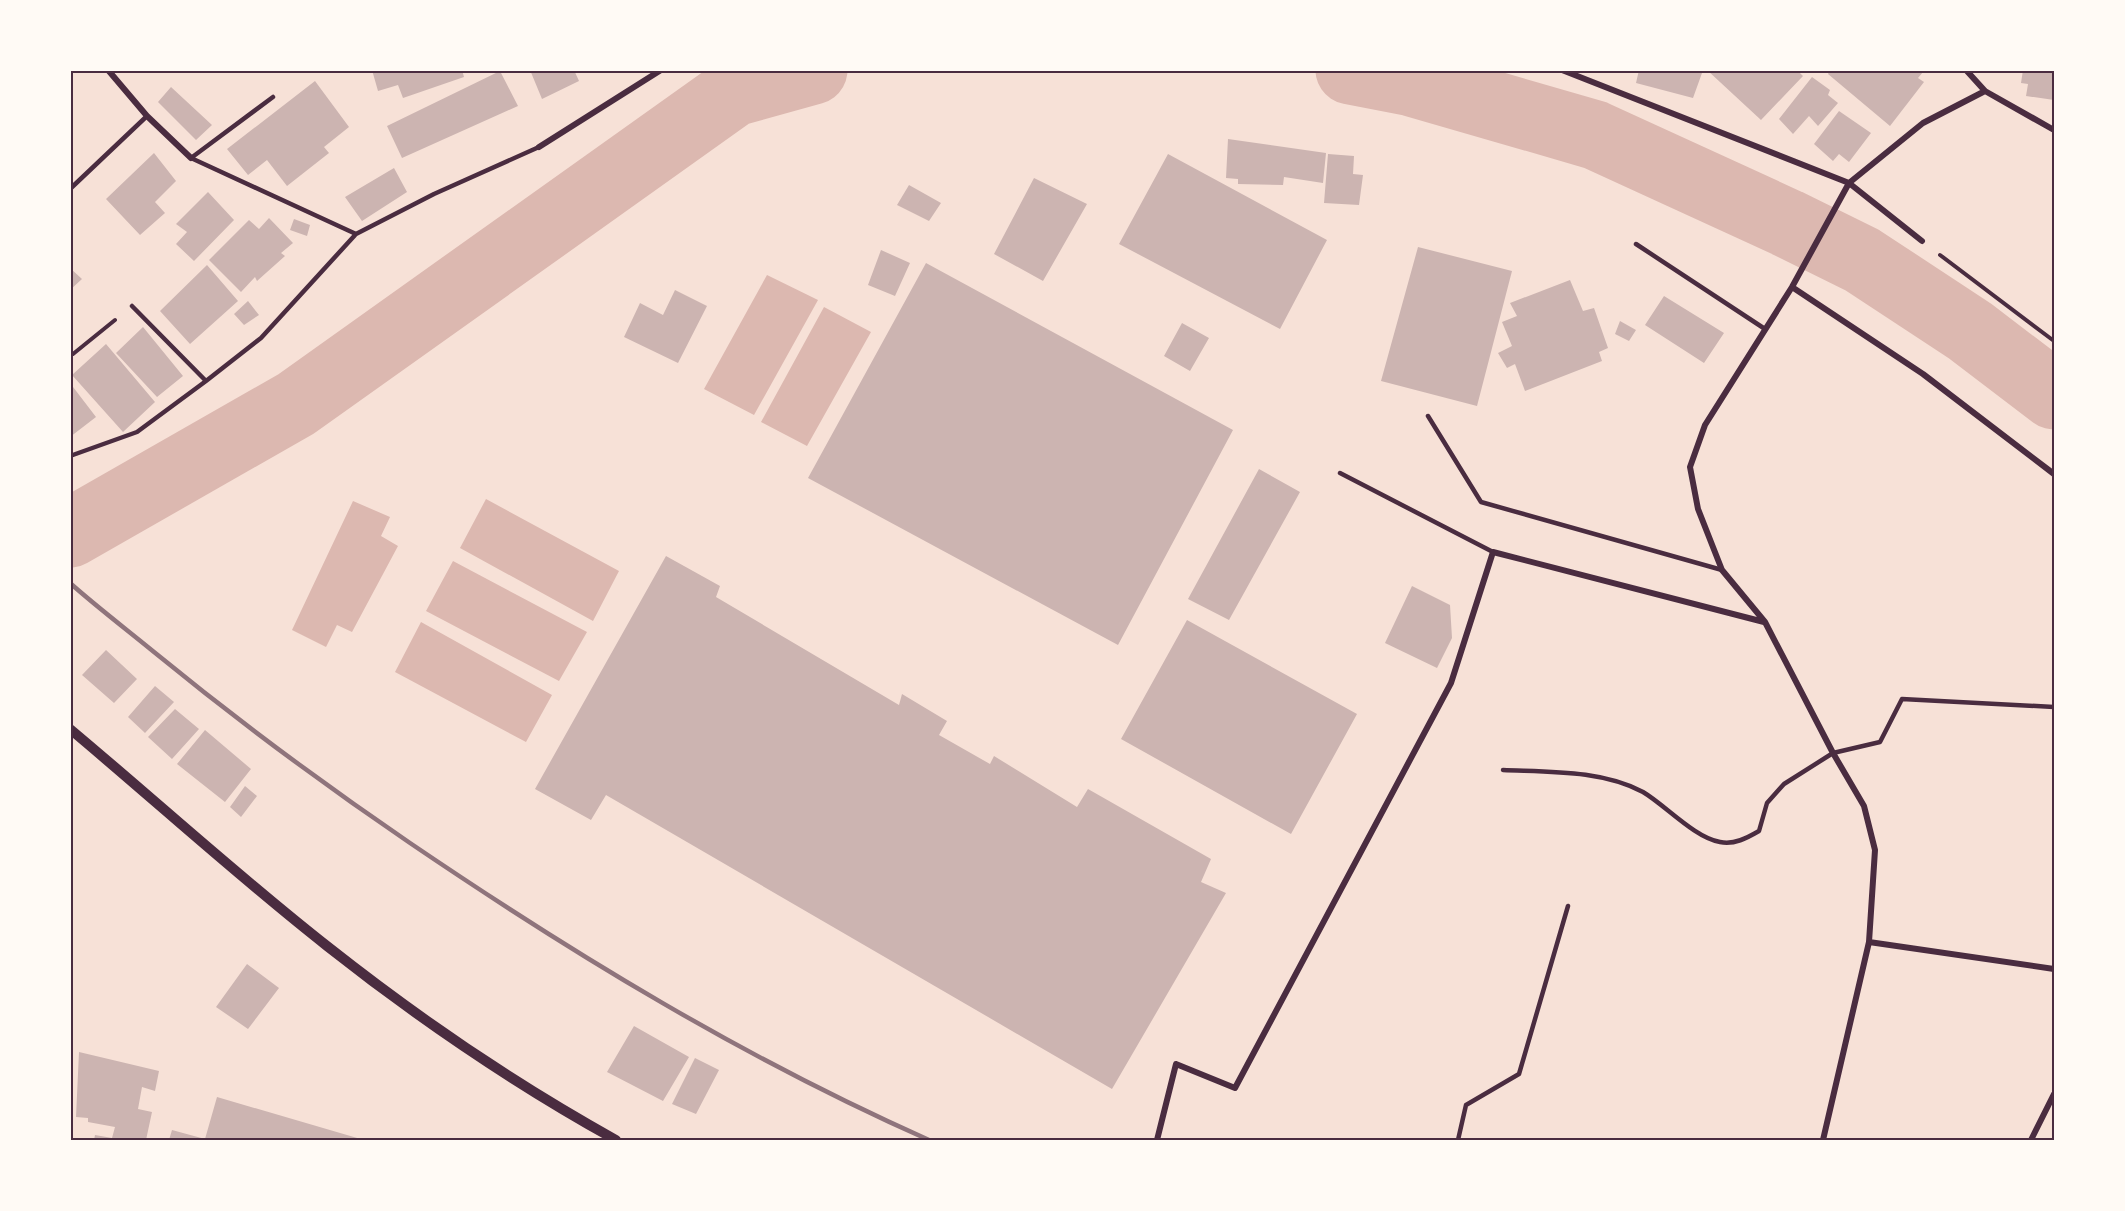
<svg xmlns="http://www.w3.org/2000/svg" width="2125" height="1211" viewBox="0 0 2125 1211" font-family="Roboto,sans-serif">
<rect width="100%" height="100%" fill="#f7e1d7"/>
<!-- water -->
<path fill="#dcb8b0" d="M767 275 818 300 754 415 704 389Z
M824 307 871 332 807 446 761 422Z
M486 499 619 571 593 621 460 548Z
M353 501 390 517 381 536 398 546 352 632 337 625 326 647 292 630Z
M453 561 587 632 559 681 426 611Z
M421 622 552 695 526 742 395 672Z"/>
<g fill="none" stroke-linecap="round" stroke-linejoin="round">
<!-- river -->
<path stroke="#dcb8b0" stroke-width="69" d="M1350 70 1412 82 1595 135 1787 223 1862 260 1970 331 2054 395
M70 533 296 404 734 92 813 70"/>
</g>
<!-- building -->
<path fill="#ccb4b1" d="M372 70H462L464 77 403 98 398 85 378 91Z
M530 70H574L579 81 542 99Z
M1639 70H1694L1702 73 1693 98 1636 83Z
M1707 70H1797L1803 76 1761 120Z
M1830 70H1921L1923 72 1918 78 1924 82 1890 126 1828 74Z
M2023 70H2054V100L2026 96 2028 84 2021 83Z
M500 71 518 106 402 158 387 126Z
M1812 77 1830 90 1828 95 1838 103 1818 126 1809 116 1793 134 1779 119Z
M315 81 349 127 324 147 329 153 287 186 267 160 248 175 227 149Z
M171 87 212 125 196 140 158 102Z
M1839 111 1871 133 1849 162 1839 154 1833 161 1814 144Z
M1228 139 1326 153 1323 183 1284 177 1283 185 1238 184V179L1226 178Z
M154 153 176 181 155 202 165 213 140 235 106 199Z
M1168 154 1327 240 1280 329 1119 244Z
M1328 154 1354 156 1353 174 1363 175 1359 205 1324 203Z
M394 168 407 192 362 221 345 197Z
M1034 178 1087 204 1043 281 994 254Z
M909 185 941 203 929 221 897 205Z
M208 192 234 220 194 261 176 244 187 232 176 224Z
M269 218 293 243 281 253 285 256 257 281 255 277 241 292 209 260 249 220 259 229Z
M294 219 310 225 307 236 290 230Z
M1418 247 1512 271 1477 406 1381 381Z
M881 250 910 263 895 296 868 285Z
M926 263 1233 430 1118 645 808 478Z
M207 265 238 301 190 344 160 311Z
M70 268 82 279 70 290Z
M1570 280 1583 311 1594 308 1608 348 1599 352 1602 361 1525 391 1515 364 1507 368 1498 353 1512 346 1502 322 1517 316 1510 303Z
M675 290 707 306 678 363 624 337 640 303 663 315Z
M1664 296 1724 333 1704 363 1645 325Z
M248 301 259 315 244 325 234 314Z
M1620 321 1636 330 1629 341 1615 334Z
M1182 323 1209 338 1190 371 1164 356Z
M143 327 183 376 157 397 116 353Z
M106 344 155 402 123 432 72 375Z
M70 383 96 417 70 437Z
M1259 469 1300 492 1229 620 1188 599Z
M666 556 720 586 716 597 899 705 902 694 947 721 939 735 990 764 994 756 1077 807 1088 789 1211 859 1201 882 1226 893 1112 1089 606 795 591 820 535 789Z
M1412 586 1450 605 1452 638 1437 668 1385 643Z
M1187 620 1357 714 1291 834 1121 739Z
M106 650 137 679 114 703 82 675Z
M155 686 174 702 145 733 128 717Z
M175 709 199 729 172 759 148 737Z
M205 730 251 769 225 802 177 764Z
M245 786 257 796 241 817 230 807Z
M247 964 279 988 248 1029 216 1007Z
M634 1026 689 1057 663 1101 607 1072Z
M79 1052 159 1071 155 1091 142 1087 138 1109 152 1112 146 1140H94L95 1135 112 1138 115 1127 88 1122V1118L76 1117Z
M695 1058 719 1070 696 1114 672 1104Z
M217 1097 364 1140H169L172 1130 205 1139Z"/>
<g fill="none" stroke-linecap="round" stroke-linejoin="round">
<!-- path -->
<path stroke="#4a2c40" stroke-width="4" d="M1940 255 2054 341
M73 354 115 320"/>
<!-- service -->
<path stroke="#4a2c40" stroke-width="4.5" d="M273 97 191 158 356 234
M70 189 147 116
M1636 244 1765 329
M132 306 206 381
M1428 416 1481 502 1722 570
M70 456 137 432 206 381 261 338 356 234 434 194 539 147
M1340 473 1493 552
M1503 770C1549 772 1602 770 1643 792 1665 805 1695 838 1720 842 1734 845 1747 838 1759 831L1767 803 1784 784 1833 753 1880 742 1902 699 2054 707
M1458 1140 1466 1105 1519 1074 1568 906"/>
<!-- minor -->
<path stroke="#4a2c40" stroke-width="6" d="M108 70 147 116 191 158
M1562 70 1849 183 1922 241
M1966 70 1985 91 2054 130
M539 147 661 70
M1792 287 1923 374 2054 474
M1869 942 2054 969
M1157 1140 1176 1064 1235 1088 1451 683 1493 552 1764 622
M1823 1140 1869 942 1875 850 1864 806 1833 753 1765 622 1722 570 1698 509 1690 467 1705 425 1792 287 1849 183 1923 123 1985 91
M2031 1140 2054 1094"/>
<!-- tertiary -->
<path stroke="#4a2c40" stroke-width="10" d="M70 729C156 801 239 877 327 946 418 1018 515 1084 616 1140"/>
<!-- rail -->
<path stroke="#8f747c" stroke-width="4.5" d="M70 583C97 607 126 629 154 652 237 720 322 783 410 843 575 955 746 1059 929 1140"/>
</g>
<!-- border -->
<rect width="2125" height="1211" fill="none" stroke="#fffaf5" stroke-width="144"/>
<rect x="72" y="72" width="1981" height="1067" fill="none" stroke="#4a2c40" stroke-width="2"/>
</svg>
